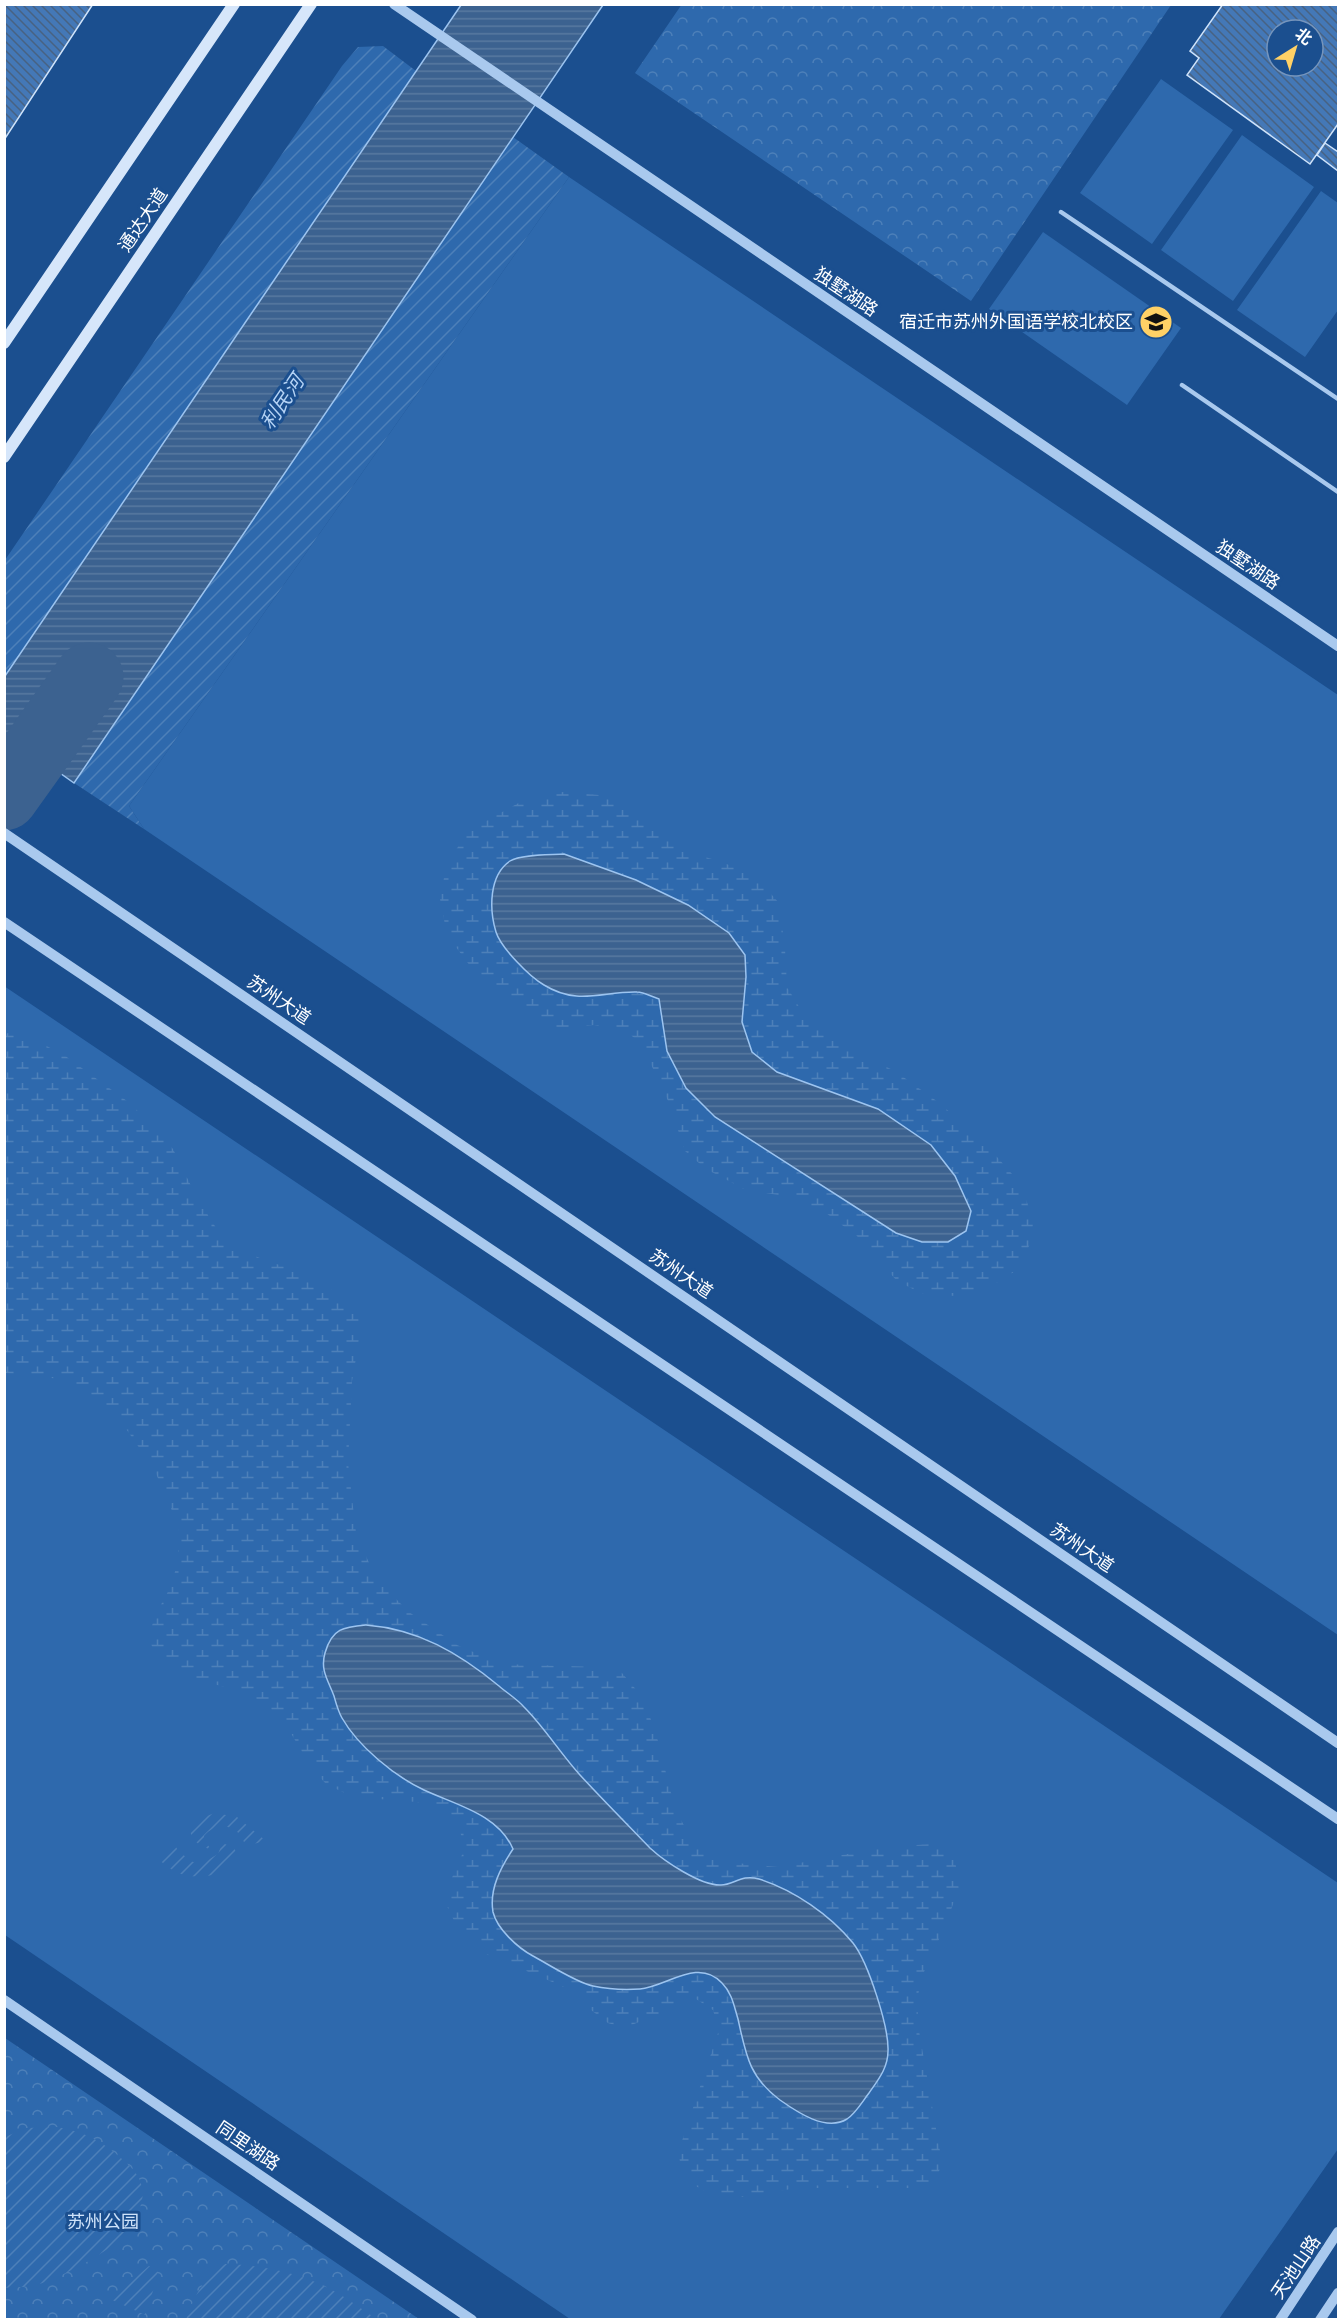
<svg xmlns="http://www.w3.org/2000/svg" width="1343" height="2324" viewBox="0 0 1343 2324" font-family="Figtree,'Noto Sans SC',sans-serif">
<defs>
<pattern id="forest-crowns" width="20" height="18" patternUnits="userSpaceOnUse" patternTransform="scale(1.5)"><rect width="20" height="18" fill="#2e69ad"/><path d="M2 6a3 3 0 1 1 6 0M12 15a3 3 0 1 1 6 0" fill="none" stroke="#4d80b9"/></pattern>
<pattern id="wetland-marsh" width="20" height="14" patternUnits="userSpaceOnUse" patternTransform="scale(1.5)"><rect width="20" height="14" fill="#2e69ad"/><path d="M1 5h8M5 5V1M11 12h8M15 12V8" fill="none" stroke="#4d80b9"/></pattern>
<pattern id="garden-furrows" width="10" height="10" patternUnits="userSpaceOnUse" patternTransform="scale(1.5)"><rect width="10" height="10" fill="#2e69ad"/><path d="M-1 1l2-2M0 10L10 0M9 11l2-2" fill="none" stroke="#4d80b9"/></pattern>
<pattern id="water-rules" width="6" height="5" patternUnits="userSpaceOnUse" patternTransform="scale(1.5)"><rect width="6" height="5" fill="#3c6290"/><path d="M0 2.5h6" fill="none" stroke="#597aa1"/></pattern>
<pattern id="building-back-hatch" width="6" height="6" patternUnits="userSpaceOnUse" patternTransform="scale(1.5)"><rect width="6" height="6" fill="#4478b7"/><path d="M-1 5l2 2M0 0l6 6M5-1l2 2" fill="none" stroke="#486282"/></pattern>
</defs>
<rect width="100%" height="100%" fill="#1b4f8f"/>
<!-- grass -->
<path fill="#2e69ad" d="M1161 79 1233 130 1152 244 1080 193Z
M1242 135 1314 187 1233 301 1161 250Z
M569 177 1338 695V1635L144 829 129 806Z
M1321 191 1338 203V310L1305 357 1237 310Z
M1043 232 1181 328 1127 405 989 309Z
M4 986 1338 1883V2149L1219 2319H570L5 1935Z"/>
<!-- forest -->
<path fill="url(#forest-crowns)" d="M682 4H1171V5L971 301 635 73Z
M5 2038 419 2319H5Z"/>
<!-- wetland -->
<path fill="url(#wetland-marsh)" d="M563 792 599 795 635 811 661 836 685 851 722 862 756 877 779 903 785 949 787 987 807 1020 853 1051 895 1071 938 1102 982 1140 1020 1183 1033 1219 1032 1240 1017 1270 993 1285 955 1296 921 1293 897 1281 858 1237 822 1210 785 1196 746 1190 706 1169 685 1151 669 1103 641 1043 624 1030 594 1025 557 1028 517 1005 476 974 447 935 440 899 447 862 471 829 526 799Z
M8 1033 35 1040 64 1055 131 1104 173 1149 196 1196 218 1231 247 1253 273 1263 303 1272 337 1293 358 1312 360 1335 352 1381 348 1463 356 1533 376 1579 409 1612 457 1645 501 1664 598 1667 622 1673 644 1699 658 1741 675 1809 693 1842 726 1862 778 1867 885 1847 932 1844 955 1860 959 1888 945 1926 923 1974 917 1999 919 2031 942 2163 934 2185 919 2188C881 2188 842 2188 803 2188 768 2189 728 2209 696 2186 681 2176 678 2163 680 2147L719 2030 713 2010 696 1999 624 2028 608 2023 591 2010 576 1992 486 1954 459 1931 447 1906 451 1880 465 1848 458 1825 447 1810 417 1802 353 1797 326 1784 311 1767 292 1735 272 1710 251 1695 187 1676 161 1663 148 1639 155 1616 172 1584 178 1559 179 1527 154 1469 115 1413 61 1379 5 1373 4 1035Z"/>
<!-- garden -->
<path fill="url(#garden-furrows)" d="M383 46 416 71 5 676V560L342 66 358 47Z
M513 137 569 177 129 806 144 829 74 783Z
M215 1813 237 1817 266 1841 245 1846C241 1825 217 1820 204 1836L205 1842 212 1850C200 1846 190 1841 190 1827L201 1818Z
M218 1841 234 1848 236 1852C231 1878 196 1881 176 1872 170 1869 165 1864 160 1861L173 1842 179 1852 193 1862 206 1861 218 1854 220 1849Z
M57 2127C84 2132 101 2140 122 2159 131 2167 140 2175 142 2188 146 2205 130 2230 118 2241 102 2255 65 2275 45 2282 33 2287 18 2287 5 2288V2137L26 2128Z
M225 2264C260 2265 298 2272 330 2289 346 2297 361 2309 377 2319H186C195 2295 203 2278 225 2264Z
M149 2266 156 2267 158 2276 145 2315 110 2299Z"/>
<!-- water -->
<path fill="url(#water-rules)" stroke="#9cc4f0" stroke-width="1.5" d="M461 5H603L74 783 5 734V676Z
M564 854 636 880 688 905 729 933 745 955 746 977 742 1022 752 1052 777 1072 878 1109 931 1145 955 1176 971 1211 966 1231 948 1242H922L896 1233 715 1117 686 1088 667 1051 659 999C652 997 644 992 637 992 603 991 578 1006 544 985 530 977 501 948 496 932 489 909 489 875 510 861 521 854 551 855 564 854Z
M366 1625C418 1629 459 1653 499 1686 507 1693 517 1699 524 1707 545 1728 560 1753 580 1775 603 1800 627 1824 650 1848 664 1861 701 1886 721 1885 734 1885 741 1874 759 1879 794 1890 830 1915 853 1943 868 1962 889 2027 888 2051 888 2068 878 2080 869 2093 862 2102 856 2113 847 2119 826 2132 797 2112 780 2100 749 2077 746 2055 738 2019 734 2006 732 1993 722 1983 698 1957 666 1987 640 1989 626 1990 607 1989 593 1986 577 1983 548 1964 533 1956 518 1948 497 1929 493 1912 489 1889 501 1867 513 1849 498 1814 456 1805 424 1790 394 1776 358 1746 342 1718 338 1711 336 1703 334 1696 328 1680 320 1670 325 1653 332 1628 344 1627 366 1625Z"/>
<g fill="none" stroke-linecap="round" stroke-linejoin="round">
<!-- river -->
<path stroke="#3c6290" stroke-width="69" d="M4 796 89 677"/>
</g>
<!-- building -->
<path fill="url(#building-back-hatch)" stroke="#cfe3fa" stroke-width="1.5" fill-rule="evenodd" d="M4 4H93L4 140Z
M1223 4H1338V124L1310 164 1187 75 1199 58 1190 51ZM1277 30H1313V66H1277Z
M1325 143 1338 152V171L1317 155Z"/>
<g fill="none" stroke-linecap="round" stroke-linejoin="round">
<!-- service -->
<path stroke="#a9c9ee" stroke-width="4.5" d="M1061 212 1338 399
M1182 385 1338 492"/>
<!-- tertiary -->
<path stroke="#a9c9ee" stroke-width="10" d="M394 4 1338 646
M4 833 1338 1743
M4 922 1338 1819
M4 2000 472 2320
M1280 2320 1338 2232
M1320 2320 1338 2293"/>
<!-- secondary -->
<path stroke="#d6e6fa" stroke-width="12" d="M4 343 234 4
M4 457 311 4"/>
</g>
<!-- icons -->
<defs>
<symbol id="school-disc" viewBox="-11 -11 22 22"><circle r="9.5" fill="#ffd166" stroke="#1b4f8f"/><path d="M0-5L7-2L0 1L-7-2ZM-4 1L0 2.5L4 1V4Q0 6-4 4Z" fill="#111"/></symbol>
</defs>
<g fill-rule="evenodd">
<use href="#school-disc" x="1137" y="303" width="38" height="38"/>
</g>
<g text-anchor="middle" stroke-width="6" stroke-linejoin="round" paint-order="stroke">
<!-- street labels -->
<g font-size="18" fill="#fff" stroke="#1b4f8f">
<text transform="translate(143 220) rotate(-56)" y="6">通达大道</text>
<text transform="translate(846 292) rotate(34)" y="6">独墅湖路</text>
<text transform="translate(1248 565) rotate(34)" y="6">独墅湖路</text>
<text transform="translate(279 1000) rotate(34)" y="6">苏州大道</text>
<text transform="translate(681 1274) rotate(34)" y="6">苏州大道</text>
<text transform="translate(1082 1548) rotate(34)" y="6">苏州大道</text>
<text transform="translate(248 2146) rotate(34)" y="6">同里湖路</text>
<text transform="translate(1296 2267) rotate(-56)" y="6">天池山路</text>
</g>
<!-- poi labels -->
<g font-size="18" fill="#fff" stroke="#1b4f8f" text-anchor="end">
<text x="1133" y="328">宿迁市苏州外国语学校北校区</text>
</g>
<!-- park labels -->
<g font-size="18" fill="#cfe3fa" stroke="#1b4f8f">
<text x="103" y="2228">苏州公园</text>
</g>
<!-- water labels -->
<g font-size="20" font-style="italic" fill="#b5d3f5" stroke="#1b4f8f">
<text transform="translate(282 402) rotate(-56)" y="7">利民河</text>
</g>
</g>
<!-- border -->
<rect width="1343" height="2324" fill="none" stroke="#ffffff" stroke-width="12"/>
<!-- north arrow -->
<g transform="translate(1295 48) rotate(37)"><circle r="28" fill="#1b4f8f" stroke="#7695bc" stroke-width="1.5"/>
<path d="M0-4.5L10 22L0 15L-10 22Z" fill="#ffd166"/>
<text y="-9" font-size="16" font-weight="bold" text-anchor="middle" fill="#ffffff">北</text>
</g>
</svg>
